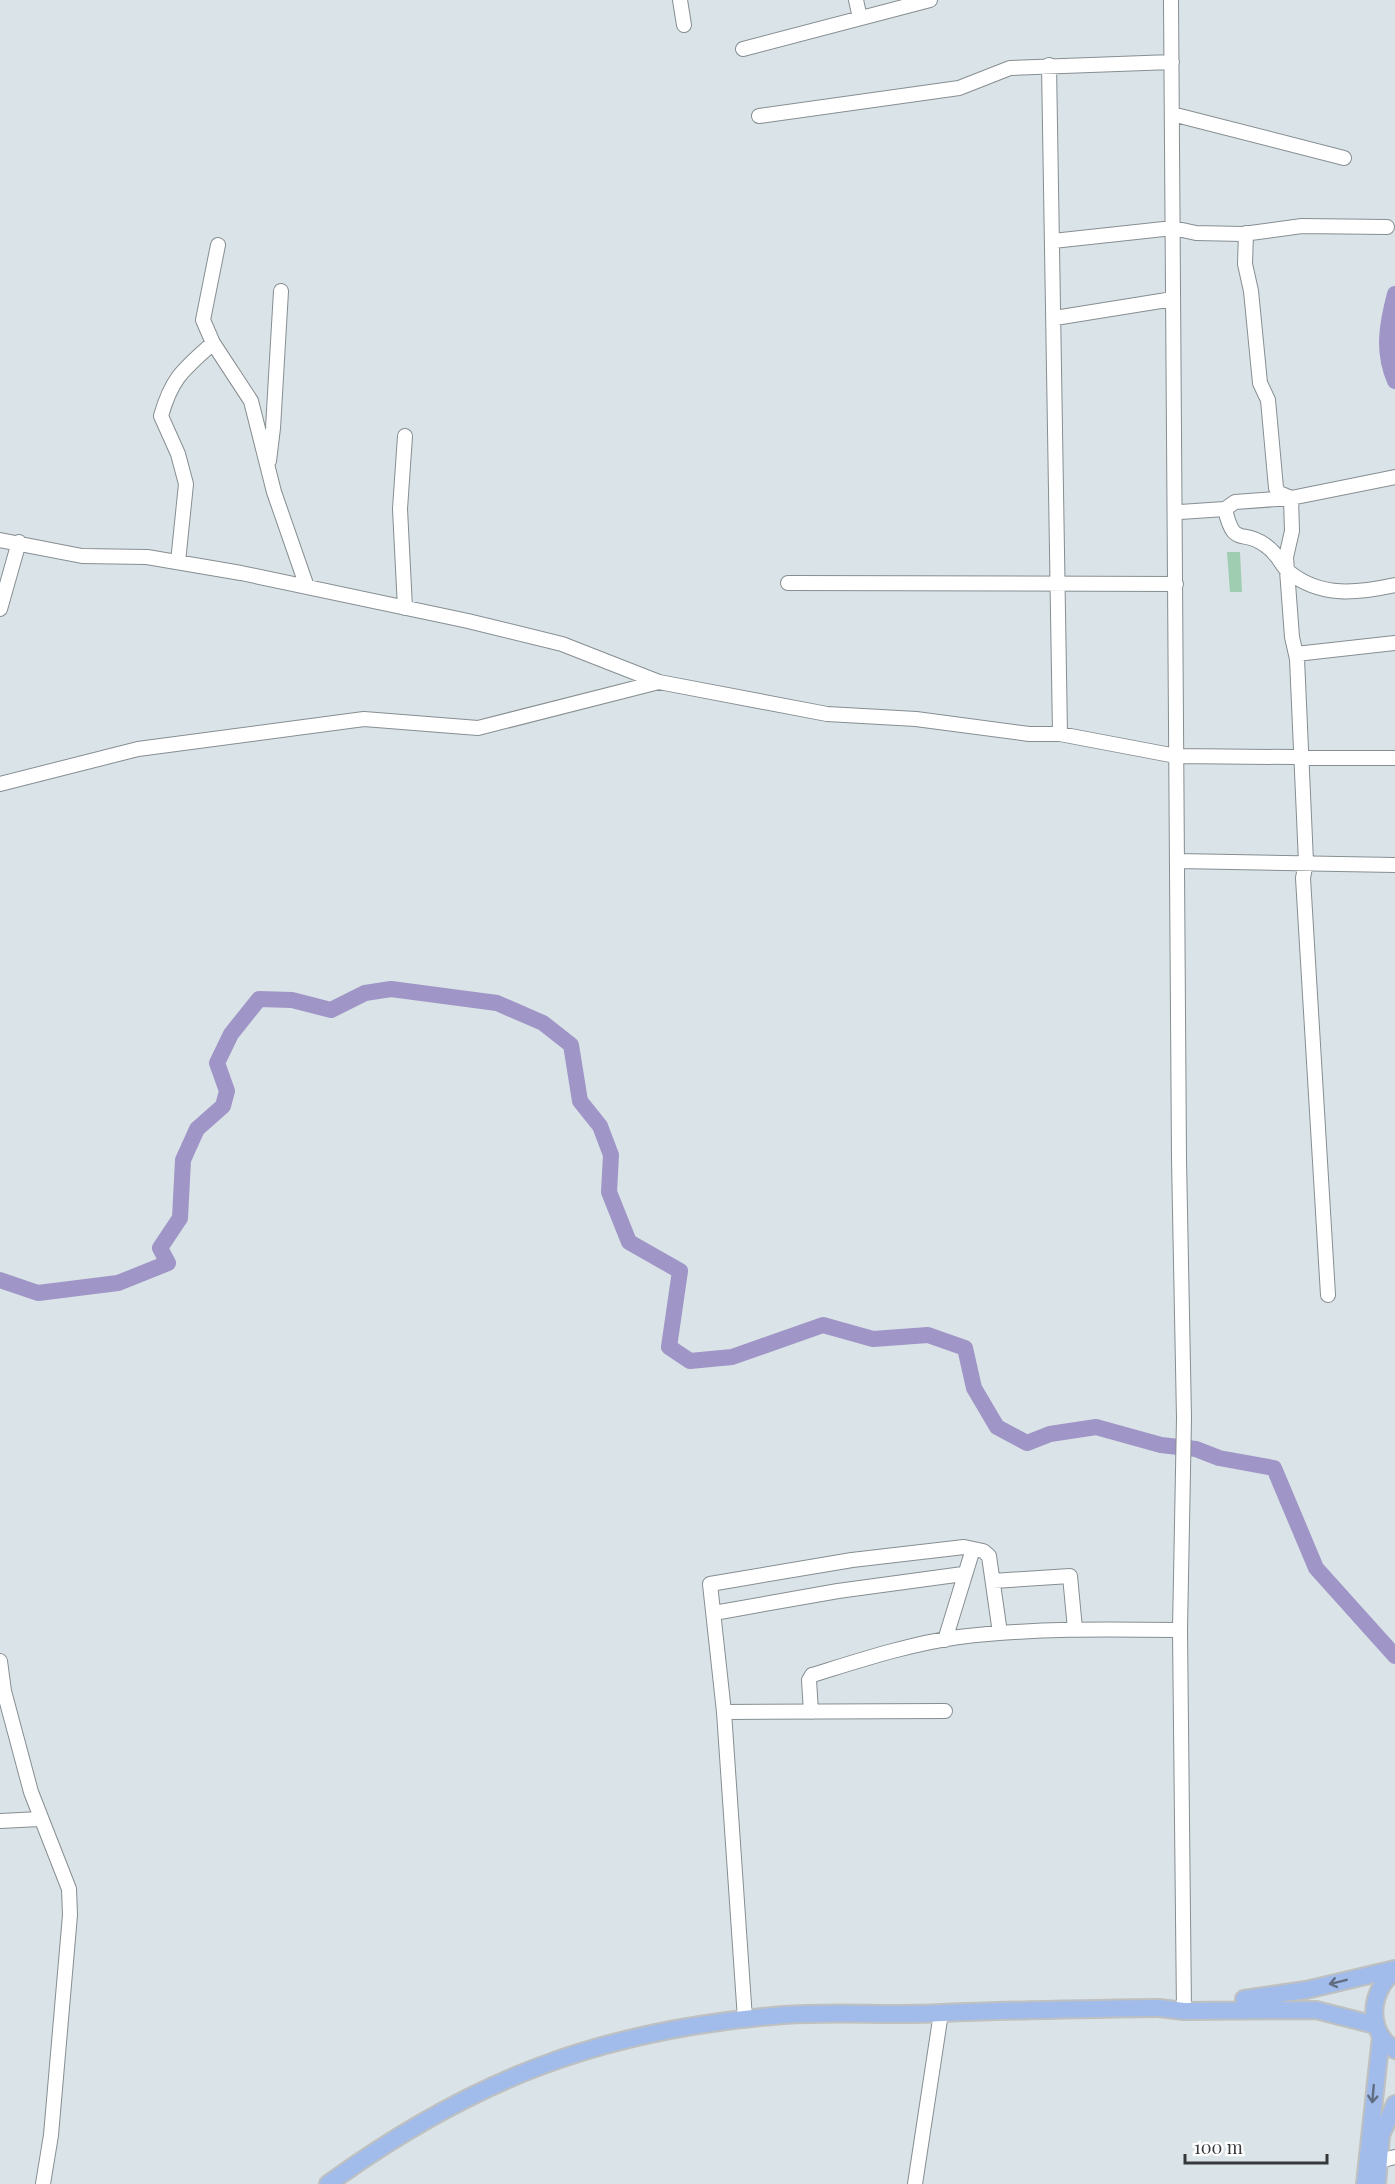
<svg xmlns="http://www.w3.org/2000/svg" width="1395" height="2184" viewBox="0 0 1395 2184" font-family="'Playfair Display',serif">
<rect width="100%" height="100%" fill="#dae3e7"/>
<!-- green -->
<path fill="#9ecdb1" d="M1227 552H1240L1242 592H1230Z"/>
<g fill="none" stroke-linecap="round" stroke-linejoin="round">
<!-- river -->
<path stroke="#9f95c6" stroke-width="16" d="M1395 294C1387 324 1382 352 1395 381
M0 1280 38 1293 118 1283 168 1263 160 1248 180 1218 183 1160 197 1129 223 1106 227 1091 217 1063 231 1034 259 999 292 1000 331 1010 365 993 391 989 497 1003 543 1023 571 1045 580 1101 600 1126 611 1155 609 1192 629 1242 680 1271 669 1347 690 1361 732 1357 823 1325 873 1339 928 1335 965 1348 974 1388 997 1427 1027 1443 1050 1434 1096 1427 1161 1445 1196 1449 1219 1458 1274 1468 1316 1568 1395 1656"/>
<defs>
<path id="minor" d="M680 0 684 25
M856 0 860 18
M1171 0 1179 1159 1184 1418 1180 1630 1184 2011
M743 49 930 0
M1049 65 1060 734
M1172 114 1344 158
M759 116 959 88 1010 68 1172 62
M1246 233 1245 264 1251 291 1260 383 1268 400 1276 488 1279 493 1291 498 1292 531 1286 557 1292 637 1297 659 1306 862 1303 878 1328 1295
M1053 241 1173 228 1196 233 1243 234 1302 226 1387 227
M218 245 203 320 213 343 251 401 274 492 307 587
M1055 318 1173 299
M269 461 273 428 281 291
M1225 509C1234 549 1242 528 1265 545 1280 555 1280 565 1289 572 1321 598 1358 593 1395 585
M1180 512 1225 509 1235 502 1291 498 1395 477
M0 540 82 556 147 557 241 573 468 621 562 644 659 682 827 714 916 719 1029 734H1060L1176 756 1395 758
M178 562 186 484 178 454 161 416C172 377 184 369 213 343
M788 583 1176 584
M405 608 400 509 405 436
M0 609 19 542
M1296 654 1395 643
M0 784 138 749 364 719 478 728 659 682
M1178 861 1395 865
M993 1581 1070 1576 1075 1629
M714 1613 838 1591 963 1574
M945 1640 973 1549
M0 1661 4 1691 31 1792 69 1889 70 1915 51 2135 43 2184
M724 1712 945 1711
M811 1712 809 1680 812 1675C861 1660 909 1644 959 1637 1033 1628 1106 1629 1180 1630
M0 1821 40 1819
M745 2019 724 1712 710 1584 852 1560 964 1547 983 1551 989 1556 1000 1633
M1371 2163 1395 2157
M915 2184 941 2013"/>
<path id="major" d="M1395 1971C1369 1991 1366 2031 1395 2050
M1244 1999 1306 1990 1395 1969
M328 2184C474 2078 604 2029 784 2015 837 2011 889 2016 942 2013 1014 2010 1087 2009 1159 2008L1184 2011 1316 2010 1375 2025
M1365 2184 1381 2036
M1377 2184 1381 2135 1395 2104"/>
</defs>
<!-- minor casing -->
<use href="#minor" stroke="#868e92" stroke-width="16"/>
<!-- major casing -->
<use href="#major" stroke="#bfc0c0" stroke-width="20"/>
<!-- minor -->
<use href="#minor" stroke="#fff" stroke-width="14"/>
<!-- major -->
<use href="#major" stroke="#a1bceb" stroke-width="16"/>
</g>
<!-- one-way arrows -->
<defs><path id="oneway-shaft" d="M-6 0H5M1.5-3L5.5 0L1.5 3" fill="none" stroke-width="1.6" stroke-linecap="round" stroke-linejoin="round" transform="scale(1.5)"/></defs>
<g stroke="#616d81">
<use href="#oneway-shaft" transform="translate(1338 1982) rotate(166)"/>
<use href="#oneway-shaft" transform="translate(1373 2094) rotate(95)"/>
</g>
<!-- scale -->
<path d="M1185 2154v9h142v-9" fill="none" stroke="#36393b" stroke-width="3"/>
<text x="1194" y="2154" font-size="18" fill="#36393b" stroke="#ffffff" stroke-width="4.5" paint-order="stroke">100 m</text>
</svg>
